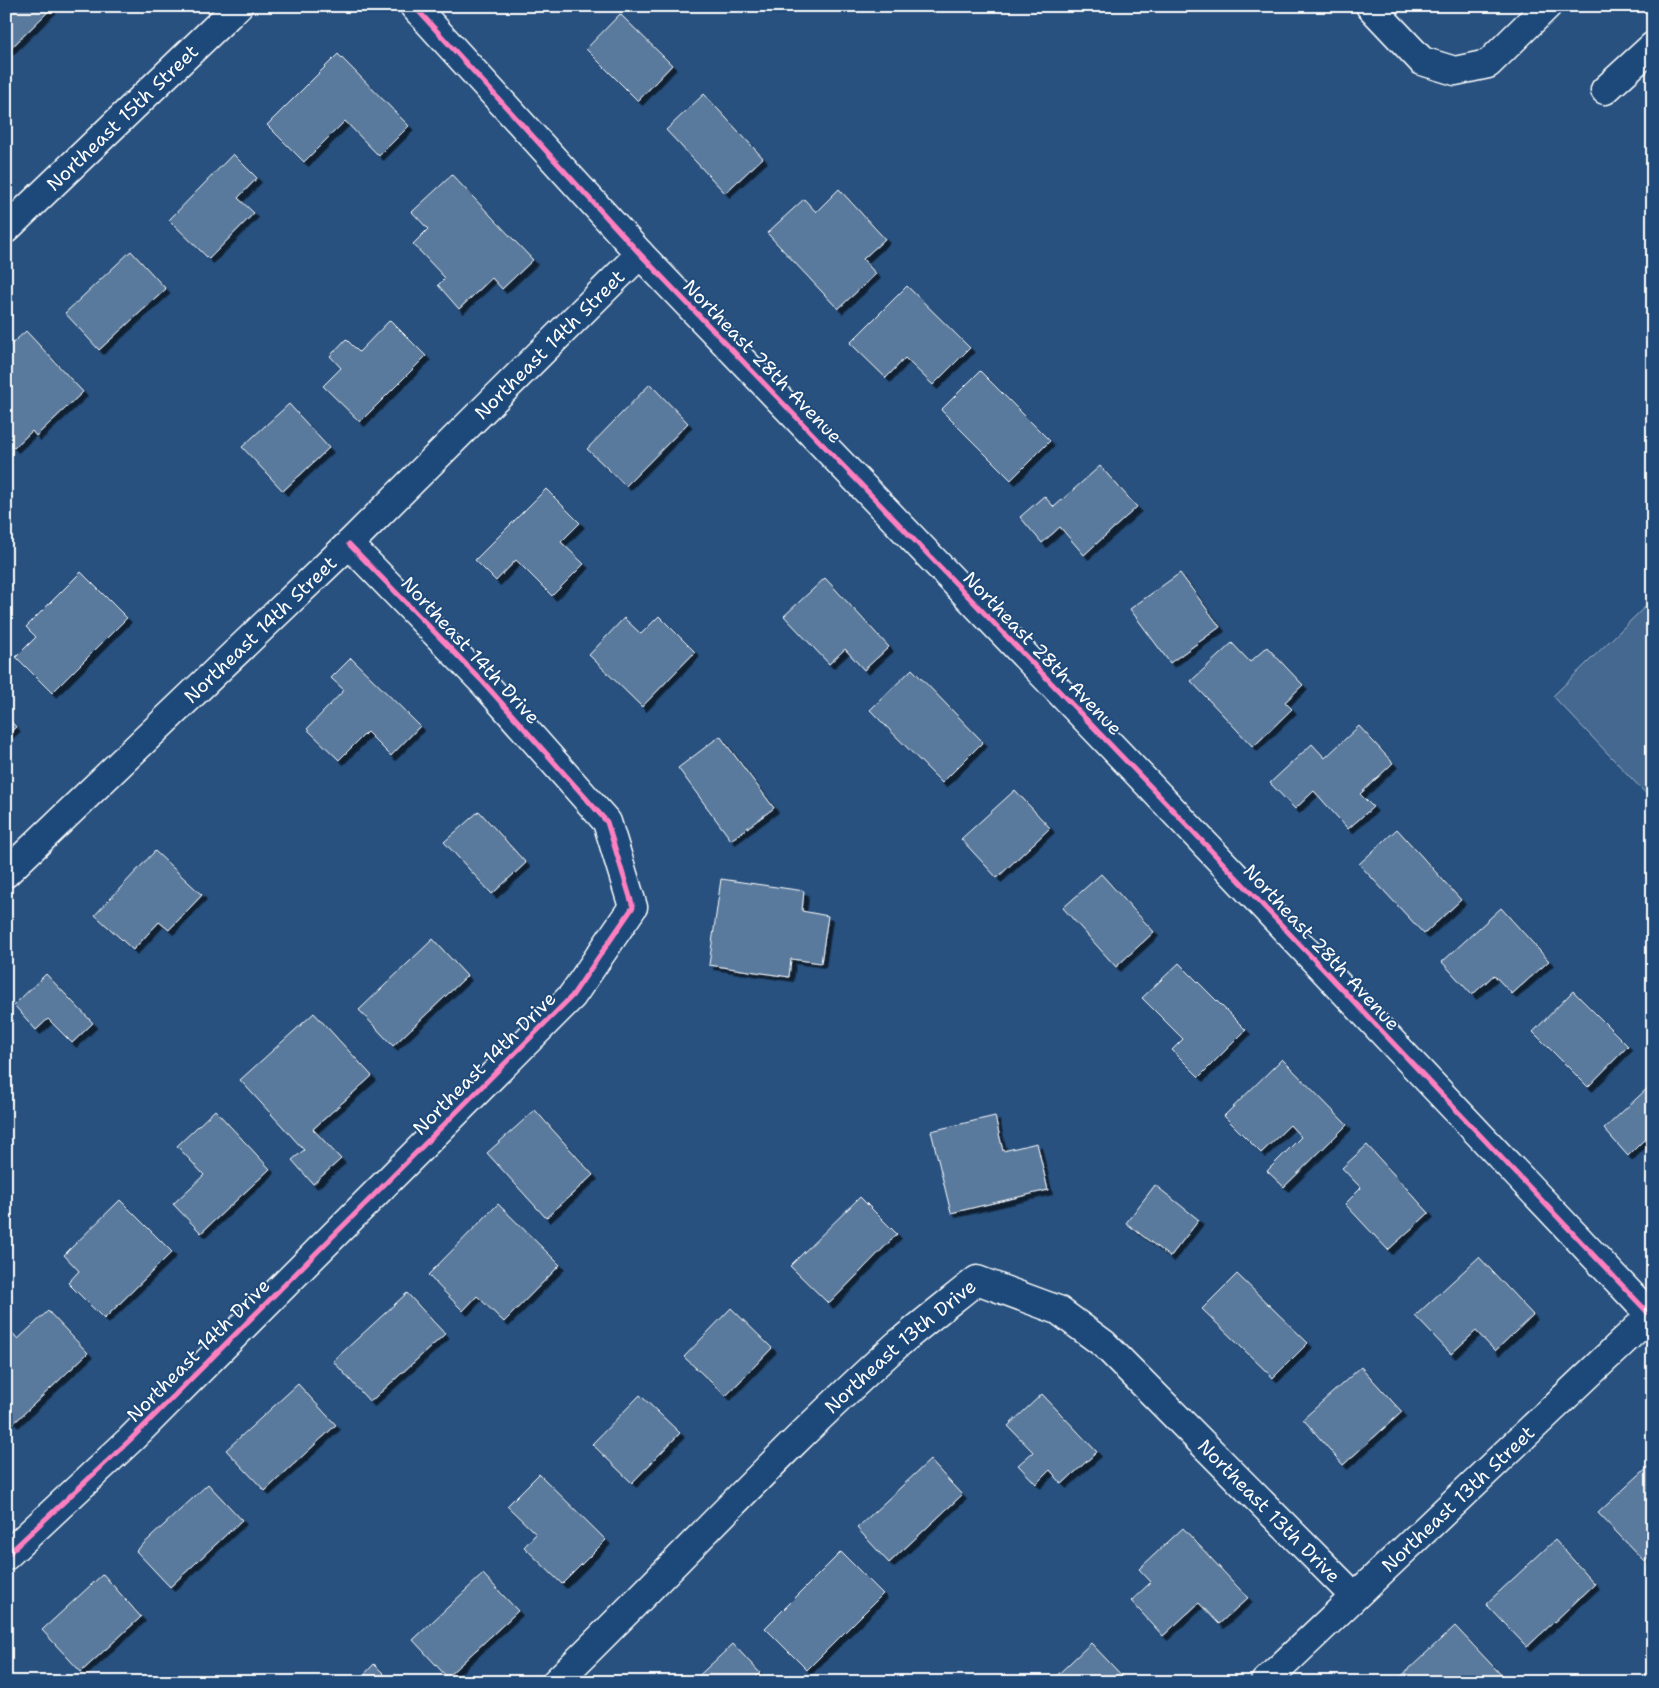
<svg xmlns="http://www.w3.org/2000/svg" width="1659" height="1688" viewBox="0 0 1659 1688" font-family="'Shantell Sans',sans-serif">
<defs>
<filter id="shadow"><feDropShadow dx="4.5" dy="4.5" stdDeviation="0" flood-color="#0009"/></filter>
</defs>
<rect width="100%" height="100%" fill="#28517f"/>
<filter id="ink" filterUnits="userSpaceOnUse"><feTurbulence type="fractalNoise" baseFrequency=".02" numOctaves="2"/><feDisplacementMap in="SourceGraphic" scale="10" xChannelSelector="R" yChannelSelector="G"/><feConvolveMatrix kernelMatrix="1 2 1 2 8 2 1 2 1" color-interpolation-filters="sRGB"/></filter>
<g filter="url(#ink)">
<!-- green -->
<path fill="#446890" stroke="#a2b4c8" d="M1653 599V801L1553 696Z"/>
<!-- building -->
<path fill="#5a7a9d" stroke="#fff" filter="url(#shadow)" d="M6 6H54L6 53Z
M620 14 672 65 638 101 586 49Z
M338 54 409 126 379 156 345 121 304 162 267 125Z
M704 94 763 158 725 193 666 130Z
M233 154 257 178 238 198 254 213 209 259 169 220Z
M452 175 533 260 502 289 492 278 459 309 438 285 445 278 413 244 428 229 412 212Z
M839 189 885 239 863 259 876 274 838 309 767 233 804 199 816 212Z
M131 251 166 289 99 350 65 313Z
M907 286 970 348 933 385 905 358 886 378 850 343Z
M390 320 426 356 360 422 323 386 341 368 330 356 346 339 359 352Z
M26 331 83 392 36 436 32 431 14 448 6 440V349Z
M980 371 1050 441 1011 480 941 410Z
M650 384 688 423 626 486 587 449Z
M289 404 329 448 283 491 242 447Z
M1100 466 1137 507 1084 555 1060 527 1042 543 1020 517 1044 496 1054 507Z
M546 489 580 523 561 542 584 564 552 596 516 560 496 581 475 560Z
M81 572 127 618 52 693 16 657 36 637 26 627Z
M1180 573 1220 627 1170 663 1130 609Z
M825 578 889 647 864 670 845 649 829 664 784 616Z
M659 616 695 652 642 707 589 655 624 618 641 634Z
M1232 643 1250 662 1267 647 1303 685 1285 702 1292 709 1253 747 1191 681Z
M351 658 420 726 391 756 367 732 339 760 307 729 344 690 331 678Z
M912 669 983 742 942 783 870 710Z
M6 716 16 727 6 736Z
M1359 726 1393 763 1360 794 1373 807 1348 829 1314 791 1295 809 1270 783 1312 744 1325 758Z
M720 736 774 808 731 840 678 768Z
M1015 790 1050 828 997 878 961 839Z
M479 811 526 863 492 894 444 842Z
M1397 829 1461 900 1424 934 1359 864Z
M155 851 202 895 169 930 159 922 133 950 95 915Z
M1101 874 1154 932 1116 967 1063 908Z
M721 879 804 891 802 911 828 916 821 963 791 959 789 977 709 965Z
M1501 908 1549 961 1512 994 1494 975 1472 995 1442 962Z
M433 939 467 976 393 1046 359 1010Z
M1179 963 1246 1030 1199 1077 1172 1050 1183 1039 1142 998Z
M46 974 93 1023 72 1043 48 1019 36 1030 14 1005Z
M1573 991 1628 1046 1588 1087 1533 1032Z
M314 1013 372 1076 313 1129 341 1159 313 1184 292 1160 304 1150 240 1080Z
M1282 1059 1347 1125 1284 1187 1267 1171 1301 1137 1290 1125 1261 1153 1224 1116Z
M1653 1083V1150L1644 1140 1628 1156 1604 1129Z
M215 1110 270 1169 201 1233 173 1204 204 1175 177 1146Z
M535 1110 593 1175 546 1218 487 1153Z
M995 1116 1003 1151 1037 1143 1048 1190 951 1213 931 1131Z
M1367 1145 1429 1213 1388 1250 1345 1204 1361 1188 1342 1168Z
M1155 1185 1199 1220 1170 1257 1126 1223Z
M860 1197 897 1234 829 1304 790 1266Z
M120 1200 172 1252 104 1319 68 1283 79 1271 64 1255Z
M498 1204 560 1265 504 1322 477 1296 463 1311 428 1275Z
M1479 1257 1533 1315 1495 1351 1476 1331 1451 1354 1415 1316Z
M1237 1274 1308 1343 1273 1378 1202 1309Z
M407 1293 445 1334 370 1402 333 1361Z
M731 1308 772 1348 726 1396 684 1357Z
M48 1311 88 1353 14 1423 6 1415V1326L18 1339Z
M1361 1367 1402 1412 1343 1465 1303 1419Z
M298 1384 336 1425 265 1491 226 1450Z
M1042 1394 1097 1452 1062 1484 1050 1470 1036 1484 1018 1465 1033 1452 1008 1426Z
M640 1395 680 1433 632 1483 592 1444Z
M930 1460 962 1495 889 1563 857 1528Z
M1653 1462V1553L1644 1561 1598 1513Z
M539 1474 606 1540 562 1584 524 1547 536 1534 507 1506Z
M208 1484 242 1520 170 1587 136 1551Z
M1183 1528 1248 1598 1219 1624 1199 1603 1163 1636 1131 1601 1151 1582 1139 1569Z
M1555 1540 1595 1584 1527 1647 1486 1604Z
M841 1552 883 1594 807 1670 765 1628Z
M103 1574 141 1617 81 1672 42 1630Z
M483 1574 518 1611 447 1677 413 1640Z
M1455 1626 1508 1682H1395Z
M1091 1643 1128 1682H1050Z
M733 1644 760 1673 751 1682H692Z
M374 1664 392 1682H357Z"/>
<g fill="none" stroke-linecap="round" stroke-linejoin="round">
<defs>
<g id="minor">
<path d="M414 6 640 254 1150 786 1653 1318"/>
<path d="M1370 6 1422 61 1455 71 1488 64 1547 6"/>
<path d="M1605 90 1653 46"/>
<path id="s1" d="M6 229 238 6"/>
<path id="s2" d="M6 873 349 544 640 254"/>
<path d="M6 1556 131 1439 572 996 633 907 607 822 483 682 349 544"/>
<path id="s3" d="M556 1682C671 1570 779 1451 898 1344 924 1322 951 1301 977 1280L1058 1310 1104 1344 1354 1596"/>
<path id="s4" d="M1265 1682 1650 1316"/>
</g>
</defs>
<!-- minor casing -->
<use href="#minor" stroke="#fff" stroke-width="31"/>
<!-- minor -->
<use href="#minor" stroke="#1f4a7a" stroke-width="28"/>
<defs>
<path id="cycleway" d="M414 6 640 254 1150 786 1653 1318
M6 1556 131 1439 572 996 633 907 607 822 483 682 349 544"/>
</defs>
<!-- cycleway casing -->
<use href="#cycleway" stroke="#1f4a7a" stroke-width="8"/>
<!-- cycleway -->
<use href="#cycleway" stroke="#ff80c0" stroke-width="5"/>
</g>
</g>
<g text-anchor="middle" stroke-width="4" stroke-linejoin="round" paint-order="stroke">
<!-- street labels -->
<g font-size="19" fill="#fff" stroke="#1f4a7a">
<text dy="7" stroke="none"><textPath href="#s1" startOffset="161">Northeast 15th Street</textPath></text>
<text dy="7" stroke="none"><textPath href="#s2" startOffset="758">Northeast 14th Street</textPath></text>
<text transform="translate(763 361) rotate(46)" y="7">Northeast 28th Avenue</text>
<text dy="7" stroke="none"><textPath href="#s2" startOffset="352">Northeast 14th Street</textPath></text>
<text transform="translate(471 650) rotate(47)" y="7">Northeast 14th Drive</text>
<text transform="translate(1043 653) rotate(46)" y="7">Northeast 28th Avenue</text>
<text transform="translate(1322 947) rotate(47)" y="7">Northeast 28th Avenue</text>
<text transform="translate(484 1063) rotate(-45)" y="7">Northeast 14th Drive</text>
<text dy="7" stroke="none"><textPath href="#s3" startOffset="481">Northeast 13th Drive</textPath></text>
<text transform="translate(198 1350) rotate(-45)" y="7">Northeast 14th Drive</text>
<text dy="7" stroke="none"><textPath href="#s4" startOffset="266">Northeast 13th Street</textPath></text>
<text dy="7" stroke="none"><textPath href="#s3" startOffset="961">Northeast 13th Drive</textPath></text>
</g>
</g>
<!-- margin -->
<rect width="1659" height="1688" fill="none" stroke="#1f4a7a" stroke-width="25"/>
<rect x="12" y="12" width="1634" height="1663" fill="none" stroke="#fff" stroke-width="2" filter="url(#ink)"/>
</svg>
